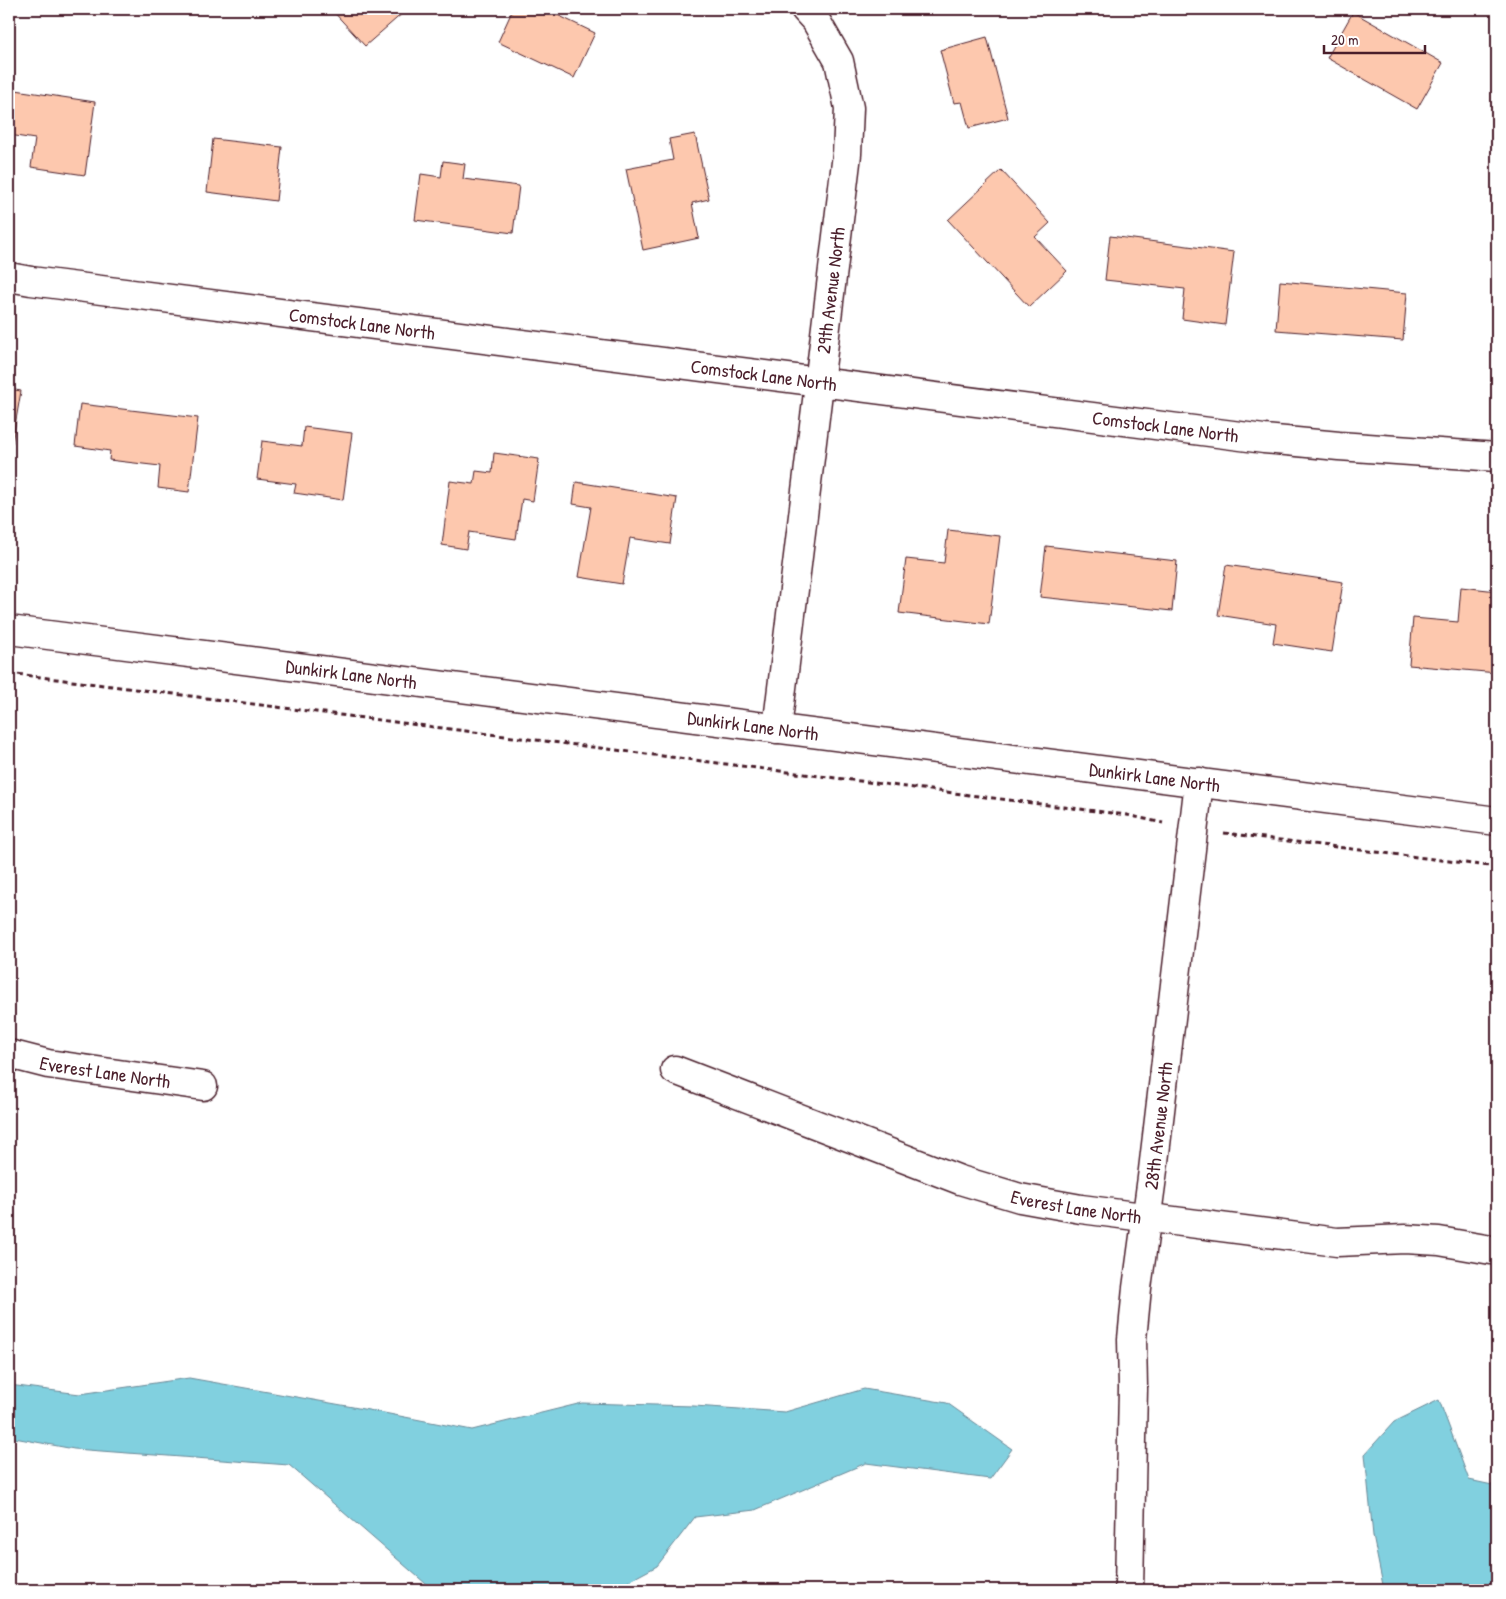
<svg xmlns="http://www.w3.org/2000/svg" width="1506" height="1599" viewBox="0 0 1506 1599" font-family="'Patrick Hand',sans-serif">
<rect width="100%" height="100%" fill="#fff"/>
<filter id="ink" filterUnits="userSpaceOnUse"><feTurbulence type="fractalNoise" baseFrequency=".02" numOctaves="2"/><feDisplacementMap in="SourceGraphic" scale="10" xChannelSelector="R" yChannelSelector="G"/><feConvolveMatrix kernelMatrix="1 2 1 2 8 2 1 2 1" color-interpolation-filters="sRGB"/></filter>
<g filter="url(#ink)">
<!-- water -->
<path fill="#81d0df" stroke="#6b8997" d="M189 1378 353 1407 472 1430 582 1403 694 1406 785 1412 864 1389 947 1403 1012 1449 990 1479 866 1463 755 1510 695 1517 657 1566 612 1590H433L289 1465 74 1449 9 1437V1385L80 1394Z
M1439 1400 1469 1480 1497 1486V1590H1384L1373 1536 1365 1454 1394 1422Z"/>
<!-- building -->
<path fill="#fdc8ae" stroke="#4a1f2b" d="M331 9H401L404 12 365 46Z
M513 9H545L595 33 574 78 498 42Z
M1353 12 1443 63 1417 109 1327 58Z
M987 37 1008 118 969 128 962 102 954 103 940 50Z
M9 89 95 102 85 175 31 167 35 139 9 135Z
M695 134 709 199 692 203 699 238 643 250 626 169 673 160 669 139Z
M213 139 282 147 276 201 207 192Z
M443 161 465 164 463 179 519 186 513 233 415 220 421 174 441 177Z
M1001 170 1050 223 1035 237 1067 271 1029 307 948 220Z
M1110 236 1234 252 1225 325 1182 319 1185 289 1105 280Z
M1280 281 1407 293 1403 340 1276 330Z
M9 389 21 391 12 443H9Z
M80 404 198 418 189 492 158 488 160 466 109 460 110 451 75 446Z
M304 427 352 433 343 500 294 493 296 484 257 479 262 441 302 446Z
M494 453 539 459 533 501 522 499 516 539 469 532 466 549 442 545 450 481 474 484 476 471 492 473Z
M576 482 677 498 670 544 630 538 622 584 579 577 591 507 573 504Z
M948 530 1000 536 989 624 899 613 906 559 944 563Z
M1046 546 1177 561 1172 611 1040 597Z
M1226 565 1343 582 1332 652 1273 643 1276 624 1218 615Z
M1461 587 1497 591V673L1409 665 1413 618 1458 622Z"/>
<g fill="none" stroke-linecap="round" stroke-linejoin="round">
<defs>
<g id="street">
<path id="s1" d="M9 277 31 281 1264 439 1339 446 1497 457"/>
<path id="s2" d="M777 729 847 154 849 108 839 61 816 21 805 9"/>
<path id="s3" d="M9 1054 48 1064 203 1086"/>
<path id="s4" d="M675 1070 960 1180 1020 1198 1081 1209 1337 1242 1405 1239 1439 1241 1497 1251"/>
<path id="s5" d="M1129 1590 1133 1388 1132 1339 1137 1288 1153 1170 1199 782"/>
</g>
<g id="secondary">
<path id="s6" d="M9 630 1497 821"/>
</g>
</defs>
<!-- street casing -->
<use href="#street" stroke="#4a1f2b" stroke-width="31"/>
<!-- secondary casing -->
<use href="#secondary" stroke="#4a1f2b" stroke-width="31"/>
<!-- path -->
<path stroke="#4a1f2b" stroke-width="3" stroke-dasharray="5 4" stroke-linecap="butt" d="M9 673 1127 815 1163 823
M1224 833 1497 867"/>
<!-- street -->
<use href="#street" stroke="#fff" stroke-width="28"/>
<!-- secondary -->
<use href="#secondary" stroke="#fff" stroke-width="28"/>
</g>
</g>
<g text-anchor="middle" stroke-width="4" stroke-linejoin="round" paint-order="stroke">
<!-- street labels -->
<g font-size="19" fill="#4a1f2b" stroke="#fff">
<text dy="7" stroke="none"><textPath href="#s2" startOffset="442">29th Avenue North</textPath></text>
<text dy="7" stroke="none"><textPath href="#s1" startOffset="356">Comstock Lane North</textPath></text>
<text dy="7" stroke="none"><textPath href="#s1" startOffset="761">Comstock Lane North</textPath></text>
<text dy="7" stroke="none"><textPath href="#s1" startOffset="1166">Comstock Lane North</textPath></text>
<text dy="7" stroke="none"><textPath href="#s6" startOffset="345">Dunkirk Lane North</textPath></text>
<text dy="7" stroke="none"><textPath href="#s6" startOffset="750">Dunkirk Lane North</textPath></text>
<text dy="7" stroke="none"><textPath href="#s6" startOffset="1155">Dunkirk Lane North</textPath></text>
<text dy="7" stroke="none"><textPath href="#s3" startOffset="98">Everest Lane North</textPath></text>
<text dy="7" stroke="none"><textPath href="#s5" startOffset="466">28th Avenue North</textPath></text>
<text dy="7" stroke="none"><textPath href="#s4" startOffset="425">Everest Lane North</textPath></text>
</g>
</g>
<!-- margin -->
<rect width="1506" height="1599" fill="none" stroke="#fff" stroke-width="30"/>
<rect x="15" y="15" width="1476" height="1569" fill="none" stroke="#4a1f2b" stroke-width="2" filter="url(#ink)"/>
<!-- scale -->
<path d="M1324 45v8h101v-8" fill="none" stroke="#4a1f2b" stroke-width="2.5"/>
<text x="1331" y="45" font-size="15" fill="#4a1f2b" stroke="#ffffff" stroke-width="4" paint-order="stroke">20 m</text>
</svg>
